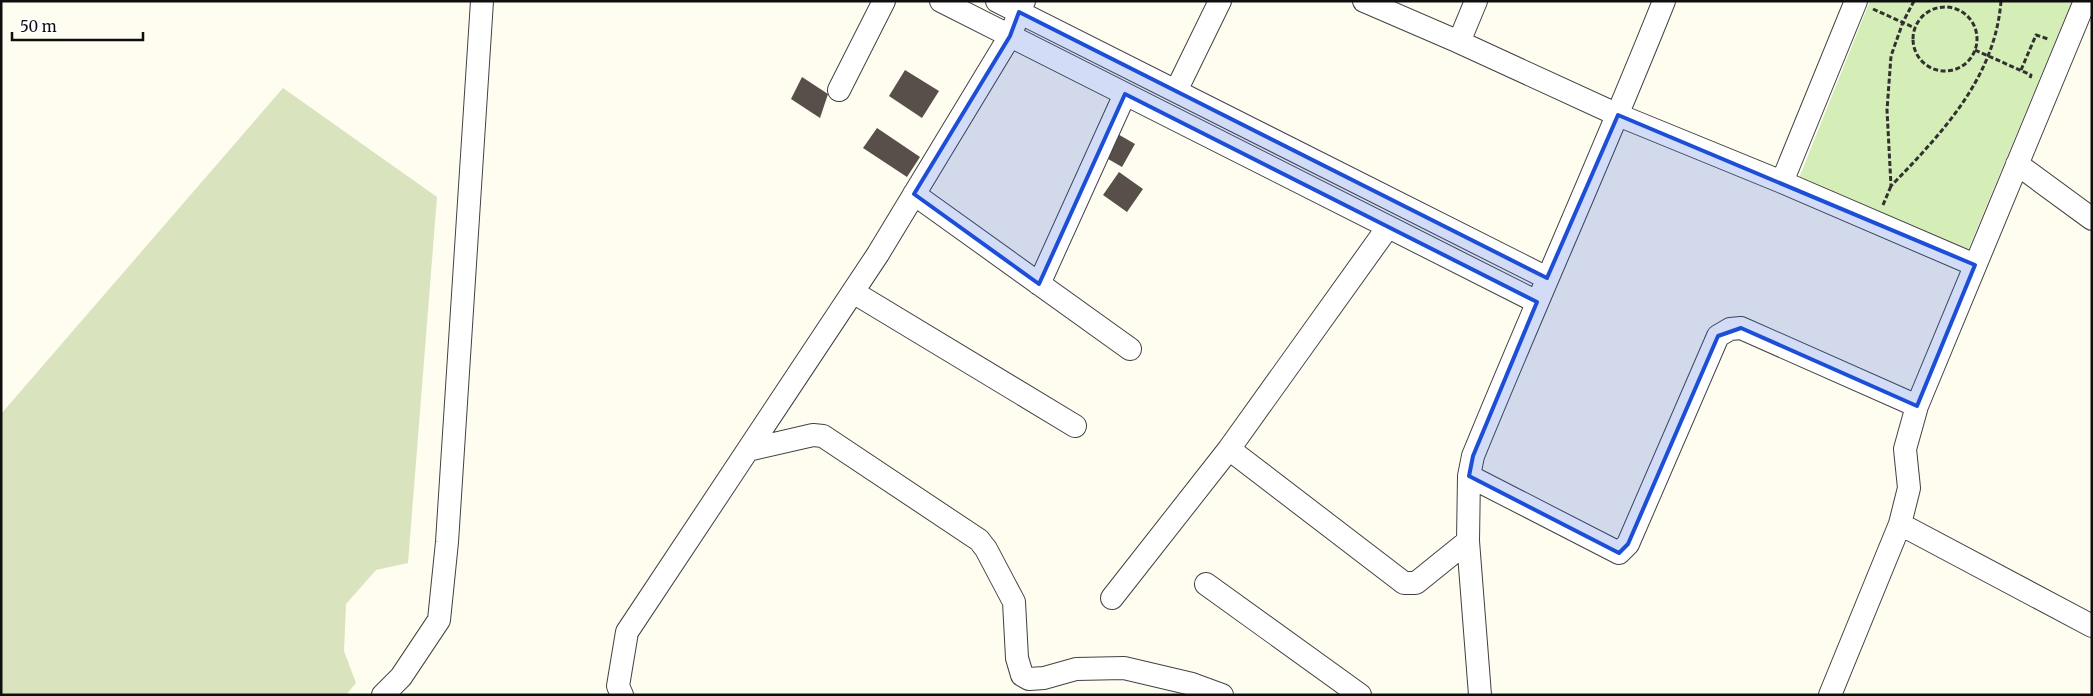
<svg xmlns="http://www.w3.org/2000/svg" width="2093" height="696" viewBox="0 0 2093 696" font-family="Merriweather,serif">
<rect width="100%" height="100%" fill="#fffcf0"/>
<!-- green -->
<path fill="#d5edb6" d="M1870 1H2072L1968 250 1799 178Z"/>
<!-- cemetery -->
<path fill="#d9e4bf" d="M283 88 437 197 408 563 376 570 346 604 344 651 356 683 346 695H1V414Z"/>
<!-- building -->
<path fill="#584f4a" d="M905 70 939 91 922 118 889 96Z
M802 77 828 94 820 118 791 99Z
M877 128 920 157 907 177 863 148Z
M1116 133 1135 144 1122 167 1103 156Z
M1119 172 1143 189 1127 212 1103 195Z"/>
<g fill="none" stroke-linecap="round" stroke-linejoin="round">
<defs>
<path id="minor" d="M941 1 1537 302
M997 1 1547 278
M1364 1 1459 42 1618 115 1782 182 1975 265
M1459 42 1476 1
M839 90 884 1
M1176 91 1220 1
M2017 164 2092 219
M1782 182 1856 1
M914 194 1130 349
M1039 284 1125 94
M853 292 1075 426
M1229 449 1404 583H1416L1468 541
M748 450 813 435 823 436 979 540 986 549 1014 602 1017 658 1022 675 1029 679 1044 678 1076 669 1124 668 1192 684 1222 695
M1469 476 1619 553 1628 544 1718 336 1730 329 1741 328 1917 406
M1900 524 2092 626
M1206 584 1360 695
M1112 598 1229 449 1388 227
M383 695 401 677 439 620 447 542 482 1
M622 695 618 686 627 632 878 254 1010 36 1024 1
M1480 695 1468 541 1469 476 1473 456C1535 304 1603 154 1664 1
M1830 695 1900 524 1909 488 1905 449 1917 406 2085 1"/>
</defs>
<!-- minor casing -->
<use href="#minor" stroke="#424242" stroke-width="24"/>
<!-- path -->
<path stroke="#313131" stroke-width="3" stroke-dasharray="5 2.5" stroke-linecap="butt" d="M1914 1 1903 22 1891 56 1887 110 1891 186C1942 133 1995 78 2001 1
M1913 39a32 32 0 1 1 64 0a32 32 0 1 1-64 0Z
M1873 9 1915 28
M1975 50 2031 75 2030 78
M2021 70 2036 35 2048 39
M1883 205 1891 186"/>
<!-- minor -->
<use href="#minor" stroke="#fff" stroke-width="22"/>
</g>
<!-- marked area -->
<path fill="#1d4ed8" fill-opacity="0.2" stroke="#1d4ed8" stroke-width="4" stroke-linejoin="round" d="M1019 12 1547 278 1618 115 1975 265 1917 406 1741 328 1718 336 1628 544 1619 553 1469 476 1473 456 1537 302 1125 94 1039 284 914 194 1010 36Z"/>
<!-- border -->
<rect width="2093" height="696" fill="none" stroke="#0f0f0f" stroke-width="5"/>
<!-- scale -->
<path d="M12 32v8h131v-8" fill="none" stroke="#0f0f0f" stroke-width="2.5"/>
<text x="20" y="32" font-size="15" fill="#0f0f0f" stroke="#ffffff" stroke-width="4" paint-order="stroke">50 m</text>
</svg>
